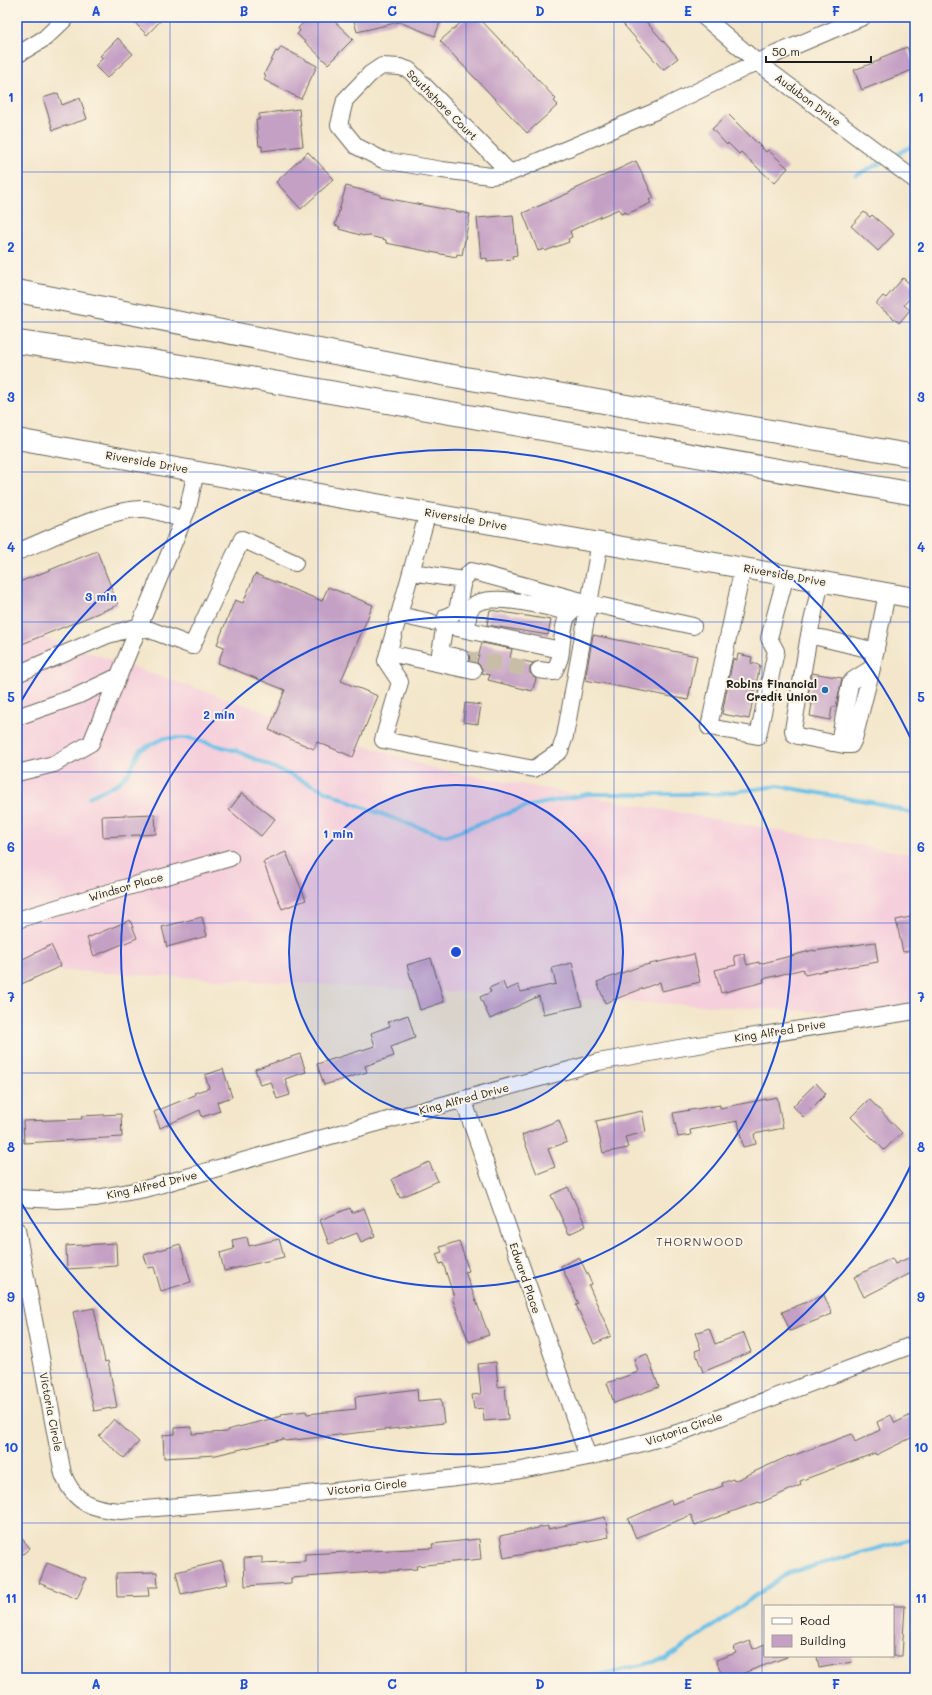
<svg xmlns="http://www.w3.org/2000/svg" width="932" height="1695" viewBox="0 0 932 1695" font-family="Mali,sans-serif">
<rect width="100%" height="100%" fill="#fcf5e5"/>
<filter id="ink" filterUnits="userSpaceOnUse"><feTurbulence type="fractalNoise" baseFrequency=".025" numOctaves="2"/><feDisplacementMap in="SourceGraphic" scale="8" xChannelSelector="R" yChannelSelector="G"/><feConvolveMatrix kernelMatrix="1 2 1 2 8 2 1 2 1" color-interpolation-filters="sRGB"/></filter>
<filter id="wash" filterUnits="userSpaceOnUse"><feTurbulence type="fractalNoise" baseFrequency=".012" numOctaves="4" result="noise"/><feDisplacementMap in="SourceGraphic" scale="16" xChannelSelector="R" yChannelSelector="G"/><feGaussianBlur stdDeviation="0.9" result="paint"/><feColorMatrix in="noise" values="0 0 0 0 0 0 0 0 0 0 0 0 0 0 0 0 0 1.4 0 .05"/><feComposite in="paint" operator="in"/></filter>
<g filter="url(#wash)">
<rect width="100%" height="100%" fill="#f3e6ca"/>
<!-- built -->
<path fill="#f5cfdb" d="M17 628 435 769 915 855V1017L17 968Z"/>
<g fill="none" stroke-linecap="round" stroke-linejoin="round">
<!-- stream -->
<path stroke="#6cc1e8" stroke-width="4" d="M891 158 915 144
M856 175 885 161
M89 797 118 783 129 772 140 750 164 738H190L237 751 357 805 417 827 446 836 525 807 588 794H717L778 786 876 803 915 814
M587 1678 666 1659 788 1573 915 1538"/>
</g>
<g id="blocks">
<!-- building -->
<path fill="#c5a0c5" d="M129 17H164L147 35Z
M309 17H330L353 39 328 64 297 34 300 31 298 28Z
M353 17H442L435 36 399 22 357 32Z
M467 17H478L556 99 554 101 558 105 527 133 440 41Z
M617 17H642L678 58 663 70Z
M118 38 133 54 107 78 95 66 103 58 100 56Z
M281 47 317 66 301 99 264 80 266 75 264 74 276 51 278 52Z
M907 47 915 69 862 90 854 70 881 60 880 58Z
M58 93 62 105 80 98 87 119 53 130 43 98Z
M299 109 303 146 262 151V146H259L256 120H259V114Z
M728 114 766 152 768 150 788 168 774 183 741 152 739 154 728 143 727 145 712 129Z
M308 152 334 179 301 209 276 182Z
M636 161 654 198 649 200 651 203 627 214 626 212 621 214 619 209 600 217 570 231 572 237 568 239 569 242 545 251 544 249 538 251 523 213 571 192V191Z
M346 186 381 195 380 197 470 214 462 255 457 254 456 257 386 243V240L365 235 364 236 339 229 340 227 335 225Z
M864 212 870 217 872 215 894 234 878 251 851 226Z
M513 215 517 255 512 256 513 259 487 261V258L481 259 477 218Z
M903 278 915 288V292L904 305 910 310 899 323 876 304 883 296 886 298Z
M97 551 118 605 17 646V583Z
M255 574 322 601 328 587 373 605 341 681 378 696 353 757 317 742 314 749 269 730 285 690 218 663 224 647 217 644 235 600 243 603Z
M490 610 551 620 548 635 487 625Z
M593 635 697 656 688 700 585 680Z
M482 643 512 649 510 658 533 663 530 668V673L536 679 532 691 488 680 490 675 482 673V668L477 662Z
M738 654 752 657 751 663 760 665 749 719 722 714 733 659 737 660Z
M812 673 842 678 836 707H832L830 720 810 716 812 703 807 702Z
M465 703 481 705 478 724 463 722Z
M242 793 275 819 261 836 229 810Z
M155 814 156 834 103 837 102 816Z
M286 852 306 900 282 909 263 862Z
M915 916V949L903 952 896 920Z
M202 917 207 936 167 947 162 927Z
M130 920 137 938 94 956 87 938Z
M875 942 878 962 823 971 805 975 803 969 763 979 764 982 721 993 715 970 736 965 734 956 744 954 747 965 759 962V964L814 950V951Z
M51 945 61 966 17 986V962Z
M694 954 700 982 662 991 660 982 605 1003 597 982 641 966Z
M431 958 444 1002 420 1010 407 965Z
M572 963 582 1006 543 1014 539 996 490 1019 480 997 491 992 489 988 503 982 506 990 518 985 521 992 556 984 552 968Z
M408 1015 415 1038 391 1047 394 1056 365 1066 367 1072 324 1085 317 1064 375 1046 371 1033 390 1026 388 1022Z
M300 1054 306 1072 285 1079 290 1095 277 1099 271 1082 260 1085 255 1069Z
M223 1069 232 1097 217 1102 220 1111 202 1117 200 1110 160 1128 154 1112 195 1095 194 1093 209 1088 205 1075Z
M816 1083 826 1094 803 1117 793 1106Z
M777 1097 783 1128 754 1134 756 1144 743 1147 738 1121 690 1130 691 1135 678 1137 673 1113 720 1105V1108Z
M869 1099 902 1133 884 1150 851 1117Z
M642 1111 646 1132 625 1137 628 1148 603 1153 596 1121Z
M121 1114 122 1137 24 1143 23 1121 82 1119 81 1116Z
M559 1120 567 1142 548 1149 555 1167 537 1174 522 1135Z
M429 1162 438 1181 400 1198 392 1179Z
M568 1187 586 1226 569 1234 551 1195Z
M350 1208 352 1213 364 1208 375 1236 361 1242 357 1233 329 1244 320 1220Z
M247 1237 249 1246 279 1239 284 1257 224 1271 220 1253 234 1249 232 1240Z
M459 1241 469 1271 465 1272 489 1335 469 1342 452 1298 454 1297 443 1263 440 1264 436 1254 442 1252 440 1247Z
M116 1243 117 1266 67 1269 66 1246Z
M180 1244 191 1282 161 1291 154 1267 148 1268 144 1255Z
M915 1255V1271L864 1297 854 1277 892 1258 895 1264Z
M579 1257 592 1284 589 1286 611 1336 594 1344 576 1305 579 1304 561 1266Z
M824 1295 832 1314 790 1331 782 1312Z
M94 1308 105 1362 108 1361 117 1407 94 1411 73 1312Z
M709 1328 715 1344 744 1333 751 1352 703 1372 695 1351 701 1349 695 1333Z
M647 1354 659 1387 614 1403 607 1383 638 1372 634 1359Z
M496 1362 498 1387 505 1386 508 1419 484 1421 483 1408 474 1409 472 1395 481 1394 478 1364Z
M417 1389 418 1401 441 1399 444 1423 285 1441 284 1439 216 1455 164 1458 163 1435 175 1434V1428L192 1427V1434L227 1432V1430L282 1416 281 1414 306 1411 307 1414 356 1409 355 1397Z
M915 1413V1436L876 1455 875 1453 800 1481 801 1485 760 1503 759 1502 695 1525 691 1515 636 1538 628 1519 671 1500 672 1504 723 1486 722 1483 733 1479 734 1481 789 1456V1457L852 1434 855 1442 880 1430 877 1422 891 1415 895 1423Z
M114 1419 139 1442 124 1458 99 1436Z
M605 1517 609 1537 504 1558 500 1536 548 1526V1529Z
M17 1533 30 1548 17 1559Z
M479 1539 481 1559 416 1566 417 1569 291 1578V1583L245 1586 244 1558 262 1557V1563L305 1561V1554L433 1548 432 1544Z
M222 1561 228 1584 181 1594 176 1572Z
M47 1563 86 1578 77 1599 39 1583Z
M157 1572 158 1587H148L149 1596 117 1597 116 1573Z
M893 1606H905L902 1656H893Z
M750 1641 753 1649 765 1644V1656H787V1657L730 1678H723L716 1660 736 1653 734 1647Z
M817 1656H851L852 1662 819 1668Z"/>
</g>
</g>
<g filter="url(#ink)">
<use href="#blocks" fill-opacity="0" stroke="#676359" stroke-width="1"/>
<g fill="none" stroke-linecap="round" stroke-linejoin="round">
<!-- minor-tunnel -->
<path stroke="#c8bea7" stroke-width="16" stroke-dasharray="16 8" stroke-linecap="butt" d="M461 658 539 670"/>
<defs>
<path id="minor" d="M704 17 757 62 915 180
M17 55 45 38 67 17
M510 173 409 70 400 67 382 66 370 74 345 100 339 125 356 146 383 160 442 170 491 176 510 173 663 108 757 62 863 17
M428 512 386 661 400 682 383 740 534 769 560 751 565 736 600 542
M17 552C50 539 111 507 145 509 158 510 171 516 183 520
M743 567 709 727 758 736 776 651 769 638 786 575
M412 572 463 580
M821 581 809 635 793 730 794 734 798 736 844 745H851L854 739 872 668 887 593
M399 615 431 622
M457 628 561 650
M468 629C468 623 467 613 471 608 484 589 550 608 571 613
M809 635 876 651
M389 653 473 671
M461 658 440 653 446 617 457 611 463 580 471 571 589 603 693 626
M539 670 554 672C556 667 559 662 560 657 563 643 561 611 578 607
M17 674 108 635 140 626 192 646 242 539 295 563
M17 717 77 696 119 676
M832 743 837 741 840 737 850 684 853 680 872 668
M17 773 54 764 91 743 188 508 196 471
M17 920 89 898 230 858
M463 1099 588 1457
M17 1198 57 1200 96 1198 145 1189 323 1138 598 1062 679 1048 915 1011
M17 1230 63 1474C74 1503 92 1509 121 1511L239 1501 430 1481 516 1471 588 1457 639 1444 684 1431 915 1344"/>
<path id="major" d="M17 439 319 494 915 598"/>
<path id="highway" d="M17 291 442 374 915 456
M17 342 152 361 915 494"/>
</defs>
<!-- minor casing -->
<use href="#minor" stroke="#676359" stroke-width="18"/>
<!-- major casing -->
<use href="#major" stroke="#676359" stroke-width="22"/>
<!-- highway casing -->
<use href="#highway" stroke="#676359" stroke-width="24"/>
<!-- minor -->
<use href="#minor" stroke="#fff" stroke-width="16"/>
<!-- major -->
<use href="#major" stroke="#fff" stroke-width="20"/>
<!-- highway -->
<use href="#highway" stroke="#fff" stroke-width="22"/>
</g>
</g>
<!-- grid -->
<path fill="none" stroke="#1d4ed8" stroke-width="1" stroke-opacity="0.55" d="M170 17V1678M318 17V1678M466 17V1678M614 17V1678M762 17V1678M17 172H915M17 322H915M17 472H915M17 622H915M17 772H915M17 923H915M17 1073H915M17 1223H915M17 1373H915M17 1523H915"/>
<!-- distance rings -->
<circle cx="456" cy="952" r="167" fill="#1d4ed8" fill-opacity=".12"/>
<g fill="none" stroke="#1d4ed8" stroke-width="2">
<circle cx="456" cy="952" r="167"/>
<circle cx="456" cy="952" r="335"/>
<path d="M915 1156A502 502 0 0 1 19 1199M19 705A502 502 0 0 1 915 748"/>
</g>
<!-- markers -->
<circle fill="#1f6fb2" stroke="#fcf5e5" stroke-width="1.5" cx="825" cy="690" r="4"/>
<g text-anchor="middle" stroke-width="4" stroke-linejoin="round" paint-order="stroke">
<!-- street labels -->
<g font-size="11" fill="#1c1c1c" stroke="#fcf5e5">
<text transform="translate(808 100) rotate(37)" y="4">Audubon Drive</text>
<text transform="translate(442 105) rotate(45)" y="4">Southshore Court</text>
<text transform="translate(147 462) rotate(10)" y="4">Riverside Drive</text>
<text transform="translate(466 519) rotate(10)" y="4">Riverside Drive</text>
<text transform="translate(785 575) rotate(10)" y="4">Riverside Drive</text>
<text transform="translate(126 887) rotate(-16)" y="4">Windsor Place</text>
<text transform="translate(780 1031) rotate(-9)" y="4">King Alfred Drive</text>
<text transform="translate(464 1099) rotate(-15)" y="4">King Alfred Drive</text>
<text transform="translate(152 1185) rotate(-13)" y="4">King Alfred Drive</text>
<text transform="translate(525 1278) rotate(71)" y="4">Edward Place</text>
<text transform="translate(51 1412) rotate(79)" y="4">Victoria Circle</text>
<text transform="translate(684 1429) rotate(-19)" y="4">Victoria Circle</text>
<text transform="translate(367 1487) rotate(-6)" y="4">Victoria Circle</text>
</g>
<!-- poi labels -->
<g font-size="11" font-weight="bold" fill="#1c1c1c" stroke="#fcf5e5" text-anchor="end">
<text x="817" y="688">Robins Financial<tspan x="817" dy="13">Credit Union</tspan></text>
</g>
<!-- neighbourhood labels -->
<g font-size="12" letter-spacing="1" fill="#574a57" stroke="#fcf5e5">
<text x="700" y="1246">THORNWOOD</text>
</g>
</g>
<circle cx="456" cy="952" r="6" fill="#1d4ed8" stroke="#fcf5e5" stroke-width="2"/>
<g font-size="12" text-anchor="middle" font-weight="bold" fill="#1d4ed8" stroke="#fcf5e5" stroke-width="4" stroke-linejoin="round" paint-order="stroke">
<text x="101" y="601">3 min</text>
<text x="219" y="719">2 min</text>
<text x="338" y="838">1 min</text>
</g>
<!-- margin -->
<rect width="932" height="1695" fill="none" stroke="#fcf5e5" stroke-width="44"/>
<!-- legend -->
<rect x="764" y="1605" width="130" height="52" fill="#fcf5e5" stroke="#a29e95"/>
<rect x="772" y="1618" width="20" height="6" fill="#ffffff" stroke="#a29e95"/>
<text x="800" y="1625" font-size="12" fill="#1c1c1c">Road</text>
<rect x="772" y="1635" width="20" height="12" fill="#c5a0c5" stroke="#a29e95"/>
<text x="800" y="1645" font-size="12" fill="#1c1c1c">Building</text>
<!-- scale -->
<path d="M766 56v6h105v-6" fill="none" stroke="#1c1c1c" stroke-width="2"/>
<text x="772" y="56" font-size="12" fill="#1c1c1c" stroke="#fcf5e5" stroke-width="3" paint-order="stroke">50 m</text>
<rect x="22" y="22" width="888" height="1651" fill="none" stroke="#1d4ed8" stroke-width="1.5"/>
<g font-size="13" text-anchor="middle" font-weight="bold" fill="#1d4ed8">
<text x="96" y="16">A</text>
<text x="244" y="16">B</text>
<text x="392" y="16">C</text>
<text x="540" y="16">D</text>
<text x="688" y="16">E</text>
<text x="836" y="16">F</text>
<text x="11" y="102">1</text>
<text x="921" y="102">1</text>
<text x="11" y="252">2</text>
<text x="921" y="252">2</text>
<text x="11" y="402">3</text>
<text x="921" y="402">3</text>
<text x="11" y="552">4</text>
<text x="921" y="552">4</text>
<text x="11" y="702">5</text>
<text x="921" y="702">5</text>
<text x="11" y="852">6</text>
<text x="921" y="852">6</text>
<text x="11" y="1002">7</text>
<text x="921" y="1002">7</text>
<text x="11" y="1152">8</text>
<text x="921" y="1152">8</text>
<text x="11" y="1302">9</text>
<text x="921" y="1302">9</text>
<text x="11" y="1452">10</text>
<text x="921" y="1452">10</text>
<text x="11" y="1603">11</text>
<text x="921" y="1603">11</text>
<text x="96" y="1689">A</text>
<text x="244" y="1689">B</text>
<text x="392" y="1689">C</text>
<text x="540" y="1689">D</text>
<text x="688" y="1689">E</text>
<text x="836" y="1689">F</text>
</g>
</svg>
